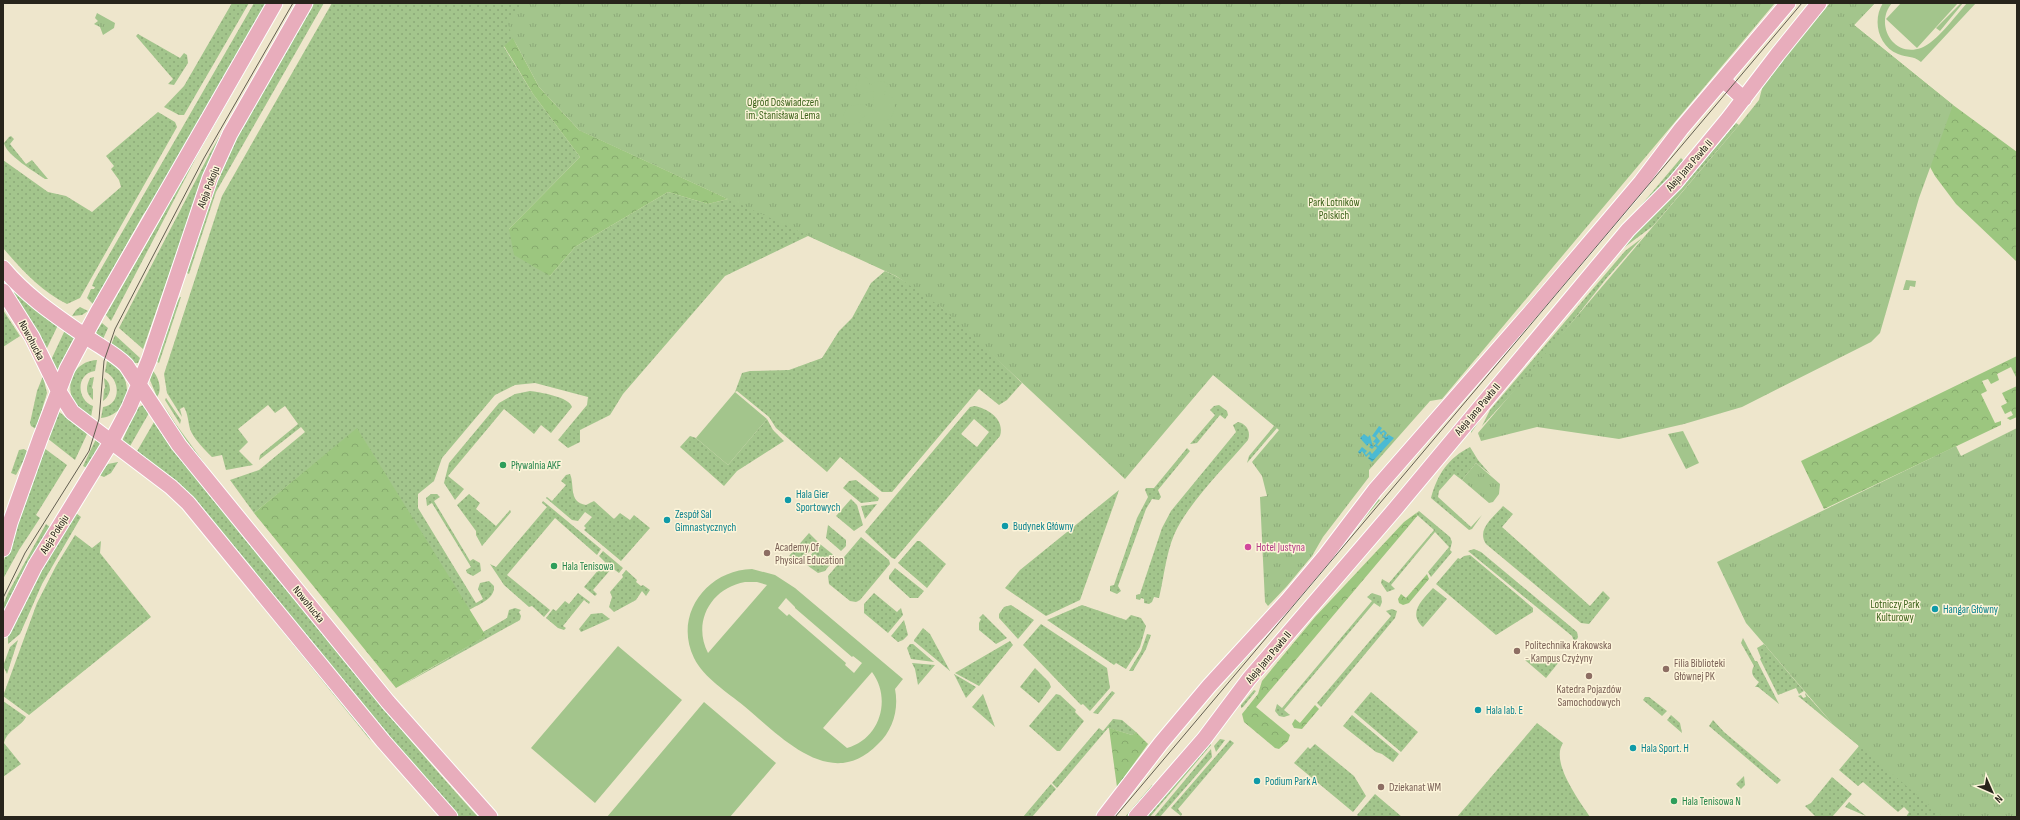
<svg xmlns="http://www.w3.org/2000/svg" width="2020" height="820" viewBox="0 0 2020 820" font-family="'Sofia Sans Condensed',sans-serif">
<defs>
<pattern id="grass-dots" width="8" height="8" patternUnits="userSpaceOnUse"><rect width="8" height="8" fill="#a3c58c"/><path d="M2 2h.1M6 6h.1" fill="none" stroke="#8ca978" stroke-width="1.8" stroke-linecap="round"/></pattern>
<pattern id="forest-crowns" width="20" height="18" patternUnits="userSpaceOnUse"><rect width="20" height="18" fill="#9cc67f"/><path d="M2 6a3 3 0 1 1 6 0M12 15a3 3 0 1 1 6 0" fill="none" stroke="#86aa6d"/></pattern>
<pattern id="park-tufts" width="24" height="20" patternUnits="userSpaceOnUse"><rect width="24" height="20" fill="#a3c58c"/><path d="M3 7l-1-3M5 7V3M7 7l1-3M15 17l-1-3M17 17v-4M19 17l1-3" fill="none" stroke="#8ca978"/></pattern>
<pattern id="water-ripples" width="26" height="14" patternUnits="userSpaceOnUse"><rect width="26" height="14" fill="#4bbad3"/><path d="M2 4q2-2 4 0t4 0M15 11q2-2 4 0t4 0" fill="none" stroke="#3e97aa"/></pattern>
</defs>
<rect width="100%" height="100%" fill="#eee6cc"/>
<!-- grass -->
<path fill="url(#grass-dots)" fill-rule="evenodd" d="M232 3H249L184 115H179L164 107 184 86Z
M254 3H269L164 185 143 215 93 304 87 298 91 289H94L95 287 92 286 94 281Z
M280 3H284L198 154 111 321 106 315 163 215 180 179Z
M296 3H300L201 182 143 349 119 328 210 153Z
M312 3H324L216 192 189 274 187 273 192 249 225 155Z
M332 3H599L843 252 808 236 725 276 623 394 610 415 580 430V442L568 448 558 440 587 405 588 397 535 383 515 385 495 395 442 458 434 481 418 494V508L476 603 483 599 478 589 480 583 489 581 494 586C495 599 479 604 469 610L357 429 254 513 230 480 259 470 305 432 301 427 259 460 260 455 298 424 285 406 275 413 268 405 238 429 248 442 239 451 253 465 226 470 222 455 212 457C205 450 193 438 190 429 188 421 188 414 184 407L180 409 182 417 167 393 164 374 222 196ZM513 39 579 130 728 199 708 204 668 192 575 247 550 276 509 229 580 157 533 94 504 47Z
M138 34 180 58 184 53 187 55 188 63 174 85 168 84 173 79 136 36Z
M158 112 175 122 177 127 80 298 67 304C42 292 21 269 3 248V160L48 192 66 196 92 212 121 187 119 180 111 169 114 166 106 156Z
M1736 123 1739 125 1653 226 1622 249 1489 407 1471 433V429L1627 240 1683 185Z
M9 137 11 136 14 139 10 144 26 164 32 160 48 179H45C35 172 6 155 4 143Z
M1671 150 1673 152 1403 472 1646 183Z
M1681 158 1685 162 1411 479V478Z
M1642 169 1643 170 1513 321V320Z
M1642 238 1606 279 1539 364 1482 426 1490 410 1625 251Z
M885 271C938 295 980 343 1022 383L1007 400 999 405 979 389 892 492H882L840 457 827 472 776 428 769 417 737 391 735 392 742 373 750 371 789 370 822 358 839 331 852 318 871 283Z
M3 279 58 325 46 350 26 313Z
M180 297H181L159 363 154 360 169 316Z
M80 307 88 311 82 315 72 316 76 310Z
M3 310 20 336 3 347Z
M102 323 108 328 103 339 98 336 96 332Z
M65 330 74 338 57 371 51 360Z
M115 335 140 358 138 363H134L111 345Z
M97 360 95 371C75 374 77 400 93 406L91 417C62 407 63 362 97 360Z
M107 361C135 374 134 413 101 418L103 407C122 404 120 378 105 372Z
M151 369C158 375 163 389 157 397L150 380Z
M43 376 47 393 36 429 31 426 30 423 37 391Z
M94 377 92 388 93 389V400C85 393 86 387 90 378Z
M104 378C113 384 111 395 103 401L104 389 105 388Z
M530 391C539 392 570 397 572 407L551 433 541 425 534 434 504 409 448 476 464 489 455 500 444 483 449 463 499 403 515 394Z
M166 398 181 420 180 424 165 400Z
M163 404 175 423 213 475 178 430Z
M143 405 149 413 129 448 123 443V439L137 408Z
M1219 405 1227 411 1228 415 1225 419 1220 415 1197 443 1190 444 1215 415 1210 410 1214 406Z
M975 406C988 409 1005 419 1000 436L895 559 892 558 865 532 970 407ZM974 419 989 432 977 447 961 434Z
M58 411 87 434 75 460 47 438Z
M767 419 773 430 784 441 737 471 724 486 680 447 690 436 696 438 728 465Z
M154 422 167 442C270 567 369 697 478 817H459L451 809 370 716 202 508 187 492 136 453Z
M1238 422C1247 424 1251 432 1248 440 1225 467 1188 503 1174 535 1166 554 1164 577 1159 598L1154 597 1152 602 1149 604 1144 603V599L1141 598 1140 600 1136 599V595L1140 594 1162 528 1171 511 1236 432 1233 425Z
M1274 426 1277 428 1247 463 1249 456Z
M96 439 102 443 101 445 87 468 83 466Z
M1470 447 1478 460 1490 474 1476 463 1462 480 1454 474 1439 491 1438 497 1471 527 1482 515 1472 529 1469 530 1431 498C1437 475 1448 458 1470 447Z
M44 448 67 465 36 515 40 518 19 550 3 579V563Z
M1187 448 1190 451 1158 490 1161 497 1159 500 1152 499 1146 509 1118 586 1121 591 1117 594 1110 591V586L1114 585 1137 518 1148 497 1145 490 1146 488H1154Z
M24 449 28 452 16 475 11 473 19 450Z
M118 462 111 473 104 477 99 475 108 464Z
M570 474C575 485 568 502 586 505L594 501 614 519 620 513 630 520 634 515 650 528 621 561 584 530 586 528 584 526 592 517 585 512 578 521 572 520 546 498 547 497 552 501 566 485 561 481 566 475Z
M856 480 879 498 878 501 861 503 843 488 849 481Z
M1119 490 1080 600 1046 616 1005 588 1020 570Z
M431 494H437L440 497 434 501 470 561 473 559 480 563 481 571 473 576 467 573 466 570 471 567 432 503 427 506 426 498Z
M469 494 480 503 476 509 496 526 510 510 511 512 482 546 476 535V531L457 505Z
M1376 497 1380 500 1215 695 1326 562Z
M851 499 857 505 863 525 854 531 836 516Z
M543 501 601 549 597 555 555 518 507 575 550 610 544 617 532 606 529 607 504 585 490 564 496 567 547 507 542 503Z
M877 504 865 519 861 506Z
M1503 506 1513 514 1502 527 1590 606 1603 591 1610 598 1589 624 1581 623 1486 544C1476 529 1494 517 1503 506Z
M1419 511 1450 537 1452 542 1450 550 1452 552 1431 577 1428 572 1449 547 1435 532 1391 585 1395 589 1387 592 1381 583 1382 579 1389 583 1434 530 1416 514Z
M76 513 81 517 42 584 20 634 8 644V636L32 586Z
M46 524 50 527 19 579 3 614V605L8 593Z
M828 525 846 540V546L841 551 826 538Z
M809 533 818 542 801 561 789 556Z
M75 535 92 548 101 541 100 553 151 617 29 715 3 696 37 603 56 566Z
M861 537 889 560 890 564 860 600 856 602 850 601 829 584 828 576Z
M917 541H920L946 564 927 588 898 563Z
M820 544 836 557 825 571 818 573 804 563Z
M1474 549 1481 552 1577 632 1578 637 1575 644 1572 636 1468 551Z
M603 551 623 568 619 573 612 568 593 590 597 594 595 596 584 587 605 562 599 556Z
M1470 555 1533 608V612L1496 635 1436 584 1458 558 1460 559 1464 556Z
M895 568 924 591 918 598H910L889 579V576Z
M626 570 637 580 636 582 641 586 643 585 650 590 646 596 642 591 636 600 614 612 609 607 612 597 610 592 623 577 622 575Z
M240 579 244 581 362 725 371 741Z
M1433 588 1447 599 1423 627C1407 613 1423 599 1433 588Z
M578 593 590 602 589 604 584 600 563 626 566 628 564 630 558 628 546 618 553 609 556 611 565 601 569 604Z
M874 593 897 612 901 608 903 615 888 633 864 613V604Z
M1372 593 1381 596 1382 602 1380 607 1374 603 1284 710 1290 715 1284 717 1279 716 1275 711 1277 704 1282 708 1372 601 1367 597Z
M1011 605 1034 620 1018 639 999 618V614L1004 607Z
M1082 605 1126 620 1131 615 1141 618 1146 626 1140 647 1126 669 1116 663 1114 665 1047 620Z
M515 608 521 610 519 612 521 616 520 620 401 686 485 636 483 632 507 618 509 610Z
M1392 609 1397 611 1395 618 1321 707 1317 703 1391 616 1386 611Z
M602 613 610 619 581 632 579 629 591 614Z
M983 614 1007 638 996 644 979 630V623L981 619 979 618Z
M904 620 908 635 903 640 898 642 891 636Z
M1041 624 1107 668 1110 688 1090 711 1083 704 1081 705 1023 645Z
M923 628 930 634 950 671 914 641V640Z
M1147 634 1151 635 1146 649 1133 671H1129L1141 651Z
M1743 638 1755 661H1757L1779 704 1758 687H1755L1759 682C1753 677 1750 673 1754 666L1741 643Z
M18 640 7 674 3 666 10 647Z
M1010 641 1013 645 979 686 955 673Z
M910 644H913L934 662 911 659 907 648Z
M1764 644 1804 691 1799 694 1796 688 1778 695 1760 659 1761 658 1757 648Z
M1563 657 1546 678 1525 660Z
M912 663 935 665 918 685 915 669Z
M1035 668 1049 682 1051 687 1039 703 1020 687Z
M954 674 976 687 966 698Z
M1254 690 1256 691 1243 707 1241 708V705Z
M1112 691 1115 693 1098 714 1093 713Z
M1371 692 1418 732 1401 752 1354 712Z
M1805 693 1831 722 2001 817H1906L1909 812 1904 807 1898 812 1863 782 1858 786 1839 770 1859 746 1798 696 1801 695 1803 698 1806 697Z
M983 694 995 727 972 707Z
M1056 694 1060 695 1076 710 1075 712 1084 721 1060 751H1057L1029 726Z
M1645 697H1649L1667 711 1662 716 1643 700Z
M3 701 26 717C21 727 7 730 4 743L21 764 3 777Z
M1352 715 1399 754 1393 762 1382 754 1376 752 1343 726Z
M1671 715 1680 723 1682 733 1667 720Z
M1113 719 1122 720 1136 732 1132 735 1108 728 1057 788 1052 783 1099 728 1103 731Z
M1713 720 1724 732 1781 780 1777 784 1709 726Z
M1537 723 1563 743C1550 762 1579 800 1590 817H1457Z
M1220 739 1225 740 1216 752 1214 746Z
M1230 740 1234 743 1178 809 1182 814 1181 816 1171 808Z
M1211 741V745L1150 817H1145Z
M1315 744 1354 776 1366 796 1353 812 1294 763 1308 747 1310 749Z
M1211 749 1212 757 1160 817H1154Z
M1744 776 1745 785 1741 789 1736 784Z
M1832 777 1852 794 1832 817H1816L1805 806 1811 803Z
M1051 784 1056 789 1032 817H1023Z
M1152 785 1155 787 1127 817H1125Z
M1375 794 1402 817H1359L1357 815Z
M1849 802 1866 816 1845 807Z"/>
<!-- forest -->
<path fill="url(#forest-crowns)" d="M1875 3 1854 25 1953 105 2017 152V262L1956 204 1935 176 1851 24Z
M513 38 539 87 579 130 728 199 708 204 668 192 575 247 550 276 514 255 509 229 580 157 533 94 504 46Z
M2017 356V379L2011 367 1997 374 1999 380 1991 384 1988 379 1982 381 1987 391 1981 394 1995 423 2001 421V425L1824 509 1801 461Z
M2017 386V417L2010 420 2007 418 2013 415 2011 411 2005 414 2001 406 2007 403 2002 393Z
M357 428 486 636 396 688 254 513Z
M1419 511 1416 514 1418 515 1256 707 1290 735 1288 741 1279 749 1275 748 1244 722 1242 714 1258 694 1262 681 1315 617 1404 522Z
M1427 574 1429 579 1409 603 1403 605 1399 603 1398 599 1401 594 1406 598Z
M1315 705 1319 709 1302 729 1294 728 1292 724 1295 719 1300 723Z
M1109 728 1132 735 1136 732 1148 744 1117 787Z"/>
<!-- park -->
<path fill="url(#park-tufts)" d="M522 3H1775L1442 399 1430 401 1369 470V477L1323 537 1312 556 1287 586 1268 606 1265 602 1260 497 1267 496 1262 476 1252 462 1279 430 1213 375 1125 479 941 307 896 276 579 130 539 87 513 38 507 22Z
M1830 3H1875L1854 25 1953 105 1919 198 1880 333 1871 342 1742 407 1684 424 1619 439 1537 427 1481 441 1478 433 1739 125 1759 100 1764 81Z
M97 13 115 23 114 28 103 35 100 27 94 24 98 21 95 18Z
M1906 280 1916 281 1915 287 1910 286 1909 290H1903Z
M2017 428V817H1943L1831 722 1746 623 1717 562 1956 446 1961 456Z
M1683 431 1699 463 1686 469 1668 434Z
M1476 463 1500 484 1499 494 1493 502 1489 503 1462 480Z"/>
<!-- garden -->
<path fill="#a3c58c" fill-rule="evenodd" d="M1883 3H1892C1874 24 1893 58 1921 48 1936 43 1956 15 1967 3H1976L1921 62C1912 55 1908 58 1898 54 1878 46 1872 20 1883 3Z
M1901 3H1958L1917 48 1886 19Z
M1961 3H1963L1940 31 1936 28Z
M864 76 868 79 870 85C877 81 881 79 888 84L884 94 893 98C897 106 894 112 890 119L882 121H869V117L865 115 860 122 854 125 851 122V119H846L843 116 848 106 864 104 875 111 877 110V108L874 106 873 91 861 94 855 87 860 78Z
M735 392 767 419 728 465 696 438Z
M752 569 775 575 795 588 903 679 895 689C899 709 893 730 878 744 831 793 780 736 744 706 727 692 704 678 694 658 673 615 707 570 752 569ZM745 582H757L767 585 708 653C692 622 711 588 745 582ZM786 598 795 607V608L852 657 853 656 862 663 854 673 845 665 846 663 789 614 787 616 778 608ZM872 672C892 699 880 739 847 748L823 728Z
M618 646 682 700 595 803 531 748Z
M704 702 776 763 730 817H607Z"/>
<!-- water -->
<path fill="url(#water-ripples)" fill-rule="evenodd" d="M1379 426 1382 428 1380 431 1381 432 1384 430 1387 433 1385 436 1386 437 1389 435 1394 438 1372 462 1368 458 1370 456 1369 454 1366 457 1362 451 1360 454 1358 452 1362 447 1367 451 1365 453 1366 455 1370 451 1372 454 1377 448 1375 446 1372 449 1369 447 1371 445 1369 443 1367 446 1360 438 1364 434 1368 437 1370 435 1373 447 1376 443 1373 442 1376 438 1372 436ZM1379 432 1381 435 1383 432 1385 433 1381 439 1383 437 1385 439 1378 446 1377 445 1380 441 1376 436Z"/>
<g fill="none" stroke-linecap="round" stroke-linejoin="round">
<defs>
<path id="major" d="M1723 80 1744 99
M3 268C27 297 58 317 88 338 101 347 115 354 126 365L179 445 388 702 490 817
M3 291 32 337 58 390 72 412 171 487 188 503 383 741 450 817
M3 549 10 523 40 439 67 369 97 313 275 3
M3 630 35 566 111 442 129 408 149 360 210 178 230 134 305 3
M1104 817 1161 743 1209 686 1287 601 1325 556 1375 490 1535 307 1641 182 1681 129 1788 3
M1136 817 1204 739 1249 679 1396 508 1628 230 1675 183 1728 119 1777 55 1819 3"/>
</defs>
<!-- major casing -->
<use href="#major" stroke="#fff" stroke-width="17"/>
<!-- major -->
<use href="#major" stroke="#e8adbc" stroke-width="15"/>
<!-- tram -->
<path stroke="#625e50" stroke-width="1" d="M3 598 25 553 89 451 99 419 104 361 115 329 204 158 293 3
M1115 817 1802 3"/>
</g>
<!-- markers -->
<g fill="#2e9e5b" stroke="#fcf4d9" stroke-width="1.5">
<circle cx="503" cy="465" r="4"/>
<circle cx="554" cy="566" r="4"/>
<circle cx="1674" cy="801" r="4"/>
</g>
<g fill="#0f9aa8" stroke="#fcf4d9" stroke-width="1.5">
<circle cx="788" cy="500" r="4"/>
<circle cx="667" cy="520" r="4"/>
<circle cx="1005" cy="526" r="4"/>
<circle cx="1935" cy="609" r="4"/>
<circle cx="1478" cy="710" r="4"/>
<circle cx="1633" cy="748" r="4"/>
<circle cx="1257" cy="781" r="4"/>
</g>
<circle fill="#d1479c" stroke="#fcf4d9" stroke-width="1.5" cx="1248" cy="547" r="4"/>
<g fill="#8d6e63" stroke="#fcf4d9" stroke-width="1.5">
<circle cx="767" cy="553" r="4"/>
<circle cx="1517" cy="651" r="4"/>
<circle cx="1666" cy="669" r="4"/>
<circle cx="1589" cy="676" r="4"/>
<circle cx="1381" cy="787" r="4"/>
</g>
<g text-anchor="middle" stroke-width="3" stroke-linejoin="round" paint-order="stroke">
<!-- park labels -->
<g font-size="11" fill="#3c621a" stroke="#fcf4d9">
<text x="783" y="106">Ogród Doświadczeń<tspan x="783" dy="13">im. Stanisława Lema</tspan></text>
<text x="1334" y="206">Park Lotników<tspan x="1334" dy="13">Polskich</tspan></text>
<text x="1895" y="608">Lotniczy Park<tspan x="1895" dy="13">Kulturowy</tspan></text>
</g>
<!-- street labels -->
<g font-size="11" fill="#27241b" stroke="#fcf4d9">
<text transform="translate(1689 165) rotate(-49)" y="4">Aleja Jana Pawła II</text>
<text transform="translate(208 187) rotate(-69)" y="4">Aleja Pokoju</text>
<text transform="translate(32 340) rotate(62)" y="4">Nowohucka</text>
<text transform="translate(1477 409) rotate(-50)" y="4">Aleja Jana Pawła II</text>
<text transform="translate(54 534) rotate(-58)" y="4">Aleja Pokoju</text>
<text transform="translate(309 604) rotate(51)" y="4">Nowohucka</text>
<text transform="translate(1268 657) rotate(-50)" y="4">Aleja Jana Pawła II</text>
</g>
<!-- leisure labels -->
<g font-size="11" fill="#27864d" stroke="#fcf4d9" text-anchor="start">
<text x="511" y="469">Pływalnia AKF</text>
<text x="562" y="570">Hala Tenisowa</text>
<text x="1682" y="805">Hala Tenisowa N</text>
</g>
<!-- culture labels -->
<g font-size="11" fill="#0d838f" stroke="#fcf4d9" text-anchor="start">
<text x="796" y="498">Hala Gier<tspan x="796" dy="13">Sportowych</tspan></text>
<text x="675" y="518">Zespół Sal<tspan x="675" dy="13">Gimnastycznych</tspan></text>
<text x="1013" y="530">Budynek Główny</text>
<text x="1943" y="613">Hangar Główny</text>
<text x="1486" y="714">Hala lab. E</text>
<text x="1641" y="752">Hala Sport. H</text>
<text x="1265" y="785">Podium Park A</text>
</g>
<!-- education labels -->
<g font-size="11" fill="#785e54" stroke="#fcf4d9" text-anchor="start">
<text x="775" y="551">Academy Of<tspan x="775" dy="13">Physical Education</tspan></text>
<text x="1525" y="649">Politechnika Krakowska<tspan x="1525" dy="13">- Kampus Czyżyny</tspan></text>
<text x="1674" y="667">Filia Biblioteki<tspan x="1674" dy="13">Głównej PK</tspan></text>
<text x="1589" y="693" text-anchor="middle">Katedra Pojazdów<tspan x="1589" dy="13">Samochodowych</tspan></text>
<text x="1389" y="791">Dziekanat WM</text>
</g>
<!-- hotel labels -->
<g font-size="11" fill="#b23c85" stroke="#fcf4d9" text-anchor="start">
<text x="1256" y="551">Hotel Justyna</text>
</g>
</g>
<!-- border -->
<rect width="2020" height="820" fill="none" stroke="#27241b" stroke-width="8"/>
<!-- north arrow -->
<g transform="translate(1992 792) rotate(135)" stroke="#fcf4d9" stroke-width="3" paint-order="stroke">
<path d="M0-3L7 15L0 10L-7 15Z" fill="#27241b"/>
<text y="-6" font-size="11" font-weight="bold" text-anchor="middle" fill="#27241b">N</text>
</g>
</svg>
